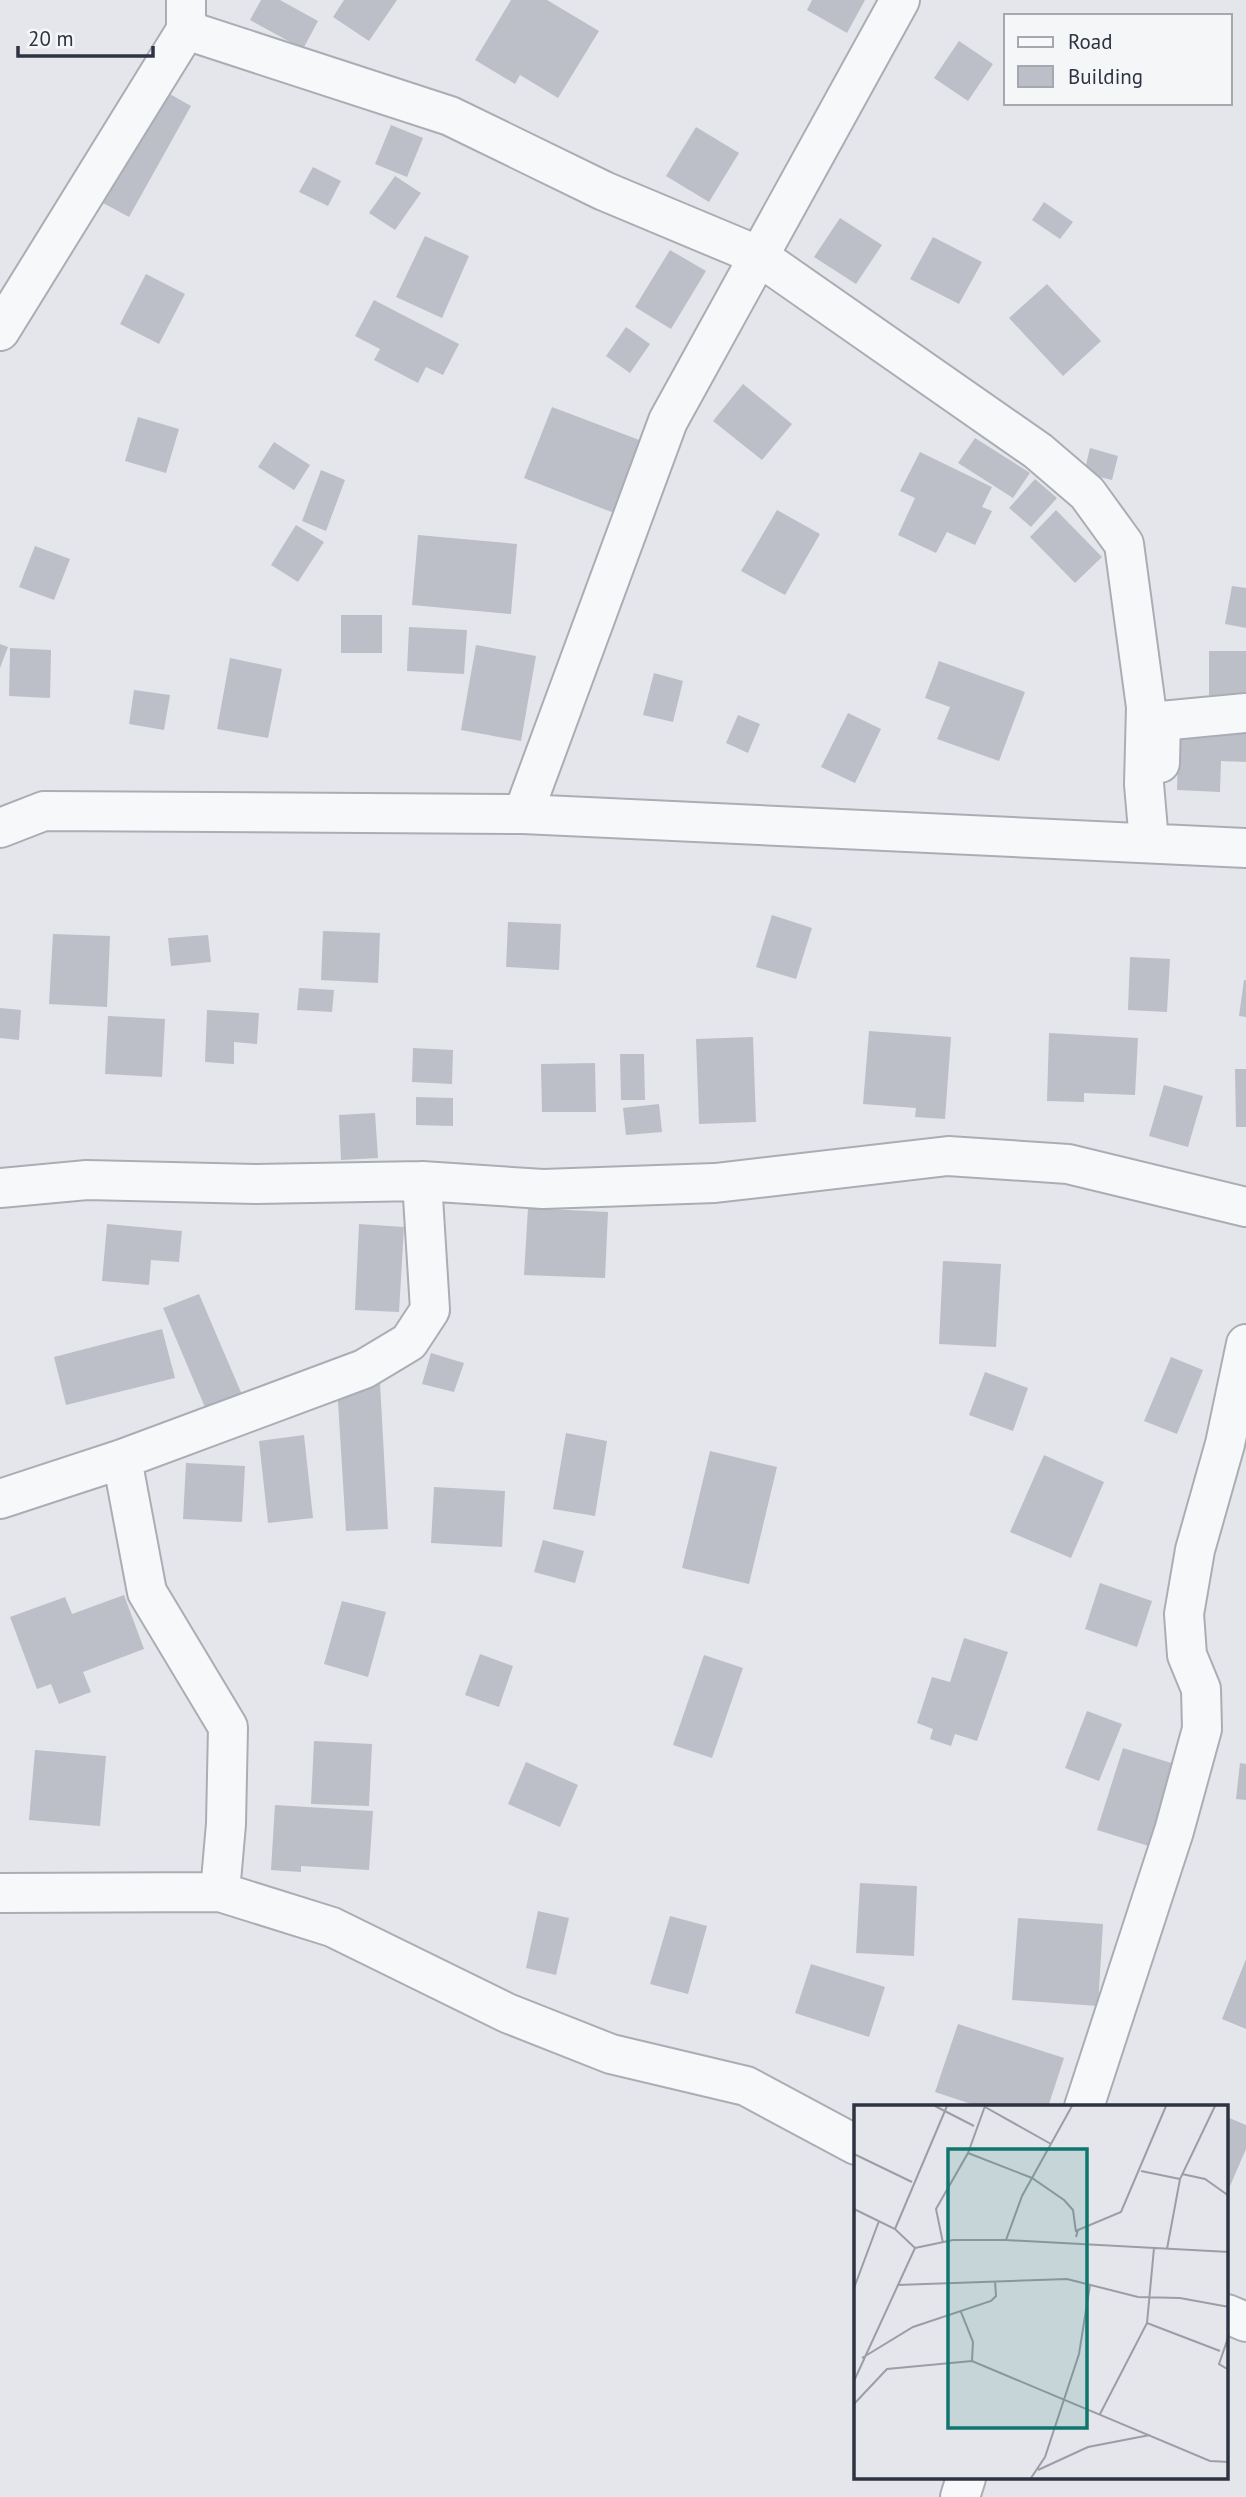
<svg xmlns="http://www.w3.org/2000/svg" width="1246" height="2497" viewBox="0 0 1246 2497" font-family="'PT Sans',sans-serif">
<rect width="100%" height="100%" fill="#e5e6eb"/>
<!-- building -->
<path fill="#bcbfc7" d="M261 0H280L318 21 303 49 250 20Z
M344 0H397L369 41 333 17Z
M511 0H547L599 31 558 98 520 75 515 84 475 60Z
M812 0H865L847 33 807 10Z
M959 41 993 64 968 101 934 78Z
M154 85 191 106 129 217 92 197Z
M391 125 423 138 407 177 375 164Z
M696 127 739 153 709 202 666 176Z
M313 167 341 181 328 206 299 192Z
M395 176 421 193 395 230 369 213Z
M1044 202 1073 222 1060 239 1032 220Z
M840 218 882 245 856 284 814 257Z
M425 236 469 256 442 318 396 297Z
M933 237 982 262 959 304 910 279Z
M670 250 706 271 671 329 635 307Z
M146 274 185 294 159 344 120 324Z
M1047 284 1101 341 1063 376 1009 318Z
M374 300 459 344 443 375 426 367 418 383 374 360 380 349 355 336Z
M626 327 650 344 630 373 606 356Z
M743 384 792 424 762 460 713 421Z
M552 407 642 441 614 513 524 478Z
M138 417 179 429 166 473 125 461Z
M975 438 1030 473 1013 498 958 463Z
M274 442 310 465 294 490 258 467Z
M1090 448 1118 456 1112 480 1084 473Z
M920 452 992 487 982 507 992 511 975 545 947 532 936 553 898 535 915 498 900 491Z
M321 470 345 480 326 531 302 521Z
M1035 479 1057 498 1031 527 1009 508Z
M777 510 820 534 785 595 741 571Z
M1056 510 1102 557 1075 583 1030 537Z
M296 525 324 542 298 582 271 565Z
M418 535 517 544 511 614 412 605Z
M35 546 70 559 54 600 19 587Z
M1232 586 1246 588V628L1225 624Z
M341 615H382V653H341Z
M409 627 467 630 464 674 407 671Z
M0 644 8 647 0 668Z
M476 645 536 656 521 741 461 730Z
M10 648 51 650 50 698 9 696Z
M1209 651H1246V695H1209Z
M230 658 282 669 268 738 217 729Z
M939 661 1025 692 999 761 937 739 950 707 925 698Z
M654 673 683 681 673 722 643 715Z
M134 690 170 695 164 730 129 724Z
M848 713 881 729 855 783 821 767Z
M738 715 760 724 748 753 726 743Z
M1179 722 1246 724V762L1221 761 1220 792 1177 790Z
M772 915 812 928 796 979 756 967Z
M508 922 561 924 559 970 506 967Z
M323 931 380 933 378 983 321 980Z
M53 934 110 936 107 1007 49 1004Z
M208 935 211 962 171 966 168 938Z
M1130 957 1170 959 1167 1012 1128 1010Z
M1244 980H1246V1017L1239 1016Z
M299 988 334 990 332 1012 297 1010Z
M0 1008 21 1010 19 1040 0 1038Z
M207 1010 259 1013 257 1044 234 1042V1064L205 1062Z
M108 1016 165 1019 162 1077 105 1074Z
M869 1031 951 1037 945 1119 915 1117 916 1108 863 1104Z
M1049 1033 1138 1038 1135 1095 1084 1093V1102L1047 1101Z
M753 1037 756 1122 699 1124 696 1039Z
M413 1048 453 1050 452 1084 412 1082Z
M620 1054H644L645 1100H621Z
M595 1063 596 1112H542L541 1064Z
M1235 1069H1246V1127H1236Z
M1164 1085 1203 1096 1188 1147 1149 1136Z
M416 1097 453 1098V1126L416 1125Z
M659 1104 662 1132 626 1135 623 1108Z
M375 1113 378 1158 341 1160 339 1115Z
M528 1208 608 1212 605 1278 524 1275Z
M107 1224 182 1231 179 1262 151 1260 149 1285 102 1281Z
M359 1224 404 1227 399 1312 355 1310Z
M943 1261 1001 1264 996 1347 939 1344Z
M199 1294 243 1397 207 1412 163 1308Z
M162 1329 175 1378 66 1405 54 1357Z
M431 1353 464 1363 454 1392 422 1384Z
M1171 1357 1203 1370 1177 1434 1144 1421Z
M985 1372 1028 1388 1013 1431 969 1415Z
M380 1383 388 1529 346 1531 337 1386Z
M566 1433 607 1441 595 1516 553 1509Z
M304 1435 313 1518 268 1523 259 1441Z
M710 1451 777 1467 749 1584 682 1568Z
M1044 1455 1104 1482 1071 1558 1010 1532Z
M186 1463 245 1466 242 1522 183 1519Z
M434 1487 505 1491 502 1547 431 1543Z
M543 1540 584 1551 575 1583 534 1572Z
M1100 1583 1152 1601 1137 1647 1085 1629Z
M124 1595 144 1649 83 1672 91 1692 59 1704 51 1684 37 1689 10 1617 65 1597 72 1614Z
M342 1601 386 1612 368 1677 324 1664Z
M964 1638 1008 1652 977 1741 955 1734 951 1746 930 1739 933 1729 917 1723 932 1677 950 1682Z
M480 1654 513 1666 499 1707 465 1695Z
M704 1655 743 1668 712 1758 673 1745Z
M1087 1711 1122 1724 1099 1781 1065 1768Z
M314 1741 372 1744 369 1806 311 1804Z
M1123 1748 1181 1766 1155 1848 1097 1830Z
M35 1750 106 1756 100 1826 29 1820Z
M526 1762 578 1785 560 1827 508 1804Z
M1240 1763 1246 1764V1800L1236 1799Z
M275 1805 373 1811 369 1870 301 1866V1872L271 1870Z
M860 1883 917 1886 914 1956 856 1953Z
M538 1911 569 1918 556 1975 526 1968Z
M670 1916 707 1926 688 1994 650 1984Z
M1018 1918 1103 1924 1098 2006 1012 2000Z
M1246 1959V2029L1222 2019Z
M811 1964 885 1987 869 2037 795 2013Z
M958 2024 1064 2058 1048 2107H980L935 2092Z
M1227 2117 1246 2125V2149L1227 2193Z"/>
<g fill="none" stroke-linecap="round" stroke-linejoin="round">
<defs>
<path id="minor" d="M186 30 450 116 604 191 757 255 1038 451 1087 493 1124 544 1146 707 1144 784 1149 842
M0 331 186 30V0
M1160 763 1161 721 1246 713
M523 814 668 421 900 0
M0 828 44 811 523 814 1246 848
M0 1188 87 1180 256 1184 422 1181 543 1189 715 1183 948 1156 1068 1164 1246 1207
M122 1459 147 1592 228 1727 226 1824 220 1892
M0 1499 122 1459 364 1369 409 1342 430 1310 422 1181
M0 1893 220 1892 332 1927 507 2013 611 2054 746 2086 856 2145
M1084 2107 1174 1831 1202 1729 1201 1689 1187 1655 1184 1614 1195 1550 1225 1444 1246 1344
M1227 2314 1246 2322
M960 2497 966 2478"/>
</defs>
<!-- minor casing -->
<use href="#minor" stroke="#aaadb5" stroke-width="42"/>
<!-- minor -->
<use href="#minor" stroke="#f7f8f9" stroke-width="38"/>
</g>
<!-- overview -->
<g transform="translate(854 2105)">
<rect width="374" height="374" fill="#e5e6eb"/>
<path fill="none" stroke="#9c9ea7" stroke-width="2" d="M81 1 120 21M131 2 197 39M114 48 178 73 210 95 219 105 222 127M0 49 58 77M287 66 326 74M328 69 351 74 375 91M0 104 41 124 61 143M41 124 93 1M222 132 224 125 267 107 312 1M152 135 168 91 218 1M89 138 82 104 114 48 131 1M61 143 99 135H152L375 147M313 144 326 74 361 1M43 180 213 174 284 192 326 193 375 202M0 183 25 116M107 207 119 237 118 256M293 218 366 246M375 230 365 259 375 265M8 253 59 222 137 196 142 191 141 176M0 276 61 143M0 299 33 264 118 256 356 356 375 357M246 309 293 218 300 143M184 365 234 342 296 330M177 373 191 352 225 249 236 180"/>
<path fill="#0f766e" fill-opacity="0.15" stroke="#0f766e" stroke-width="3.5" d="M94 44H233V323H94Z"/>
<rect width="374" height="374" fill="none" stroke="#2e3342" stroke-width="3.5"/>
</g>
<!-- legend -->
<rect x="1004" y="14" width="228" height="91" fill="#f4f6f8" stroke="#a5a8af" stroke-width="2"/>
<rect x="1018" y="37" width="35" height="10" fill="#f7f8f9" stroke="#a5a8af" stroke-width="2"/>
<text x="1068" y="49" font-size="21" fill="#2e3342">Road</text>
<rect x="1018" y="66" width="35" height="21" fill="#bcbfc7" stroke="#a5a8af" stroke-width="2"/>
<text x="1068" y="84" font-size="21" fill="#2e3342">Building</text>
<!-- scale -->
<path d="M18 46v10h135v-10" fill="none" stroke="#2e3342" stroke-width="3.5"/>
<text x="28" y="46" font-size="21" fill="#2e3342" stroke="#f4f6f8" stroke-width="5" paint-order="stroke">20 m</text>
</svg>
